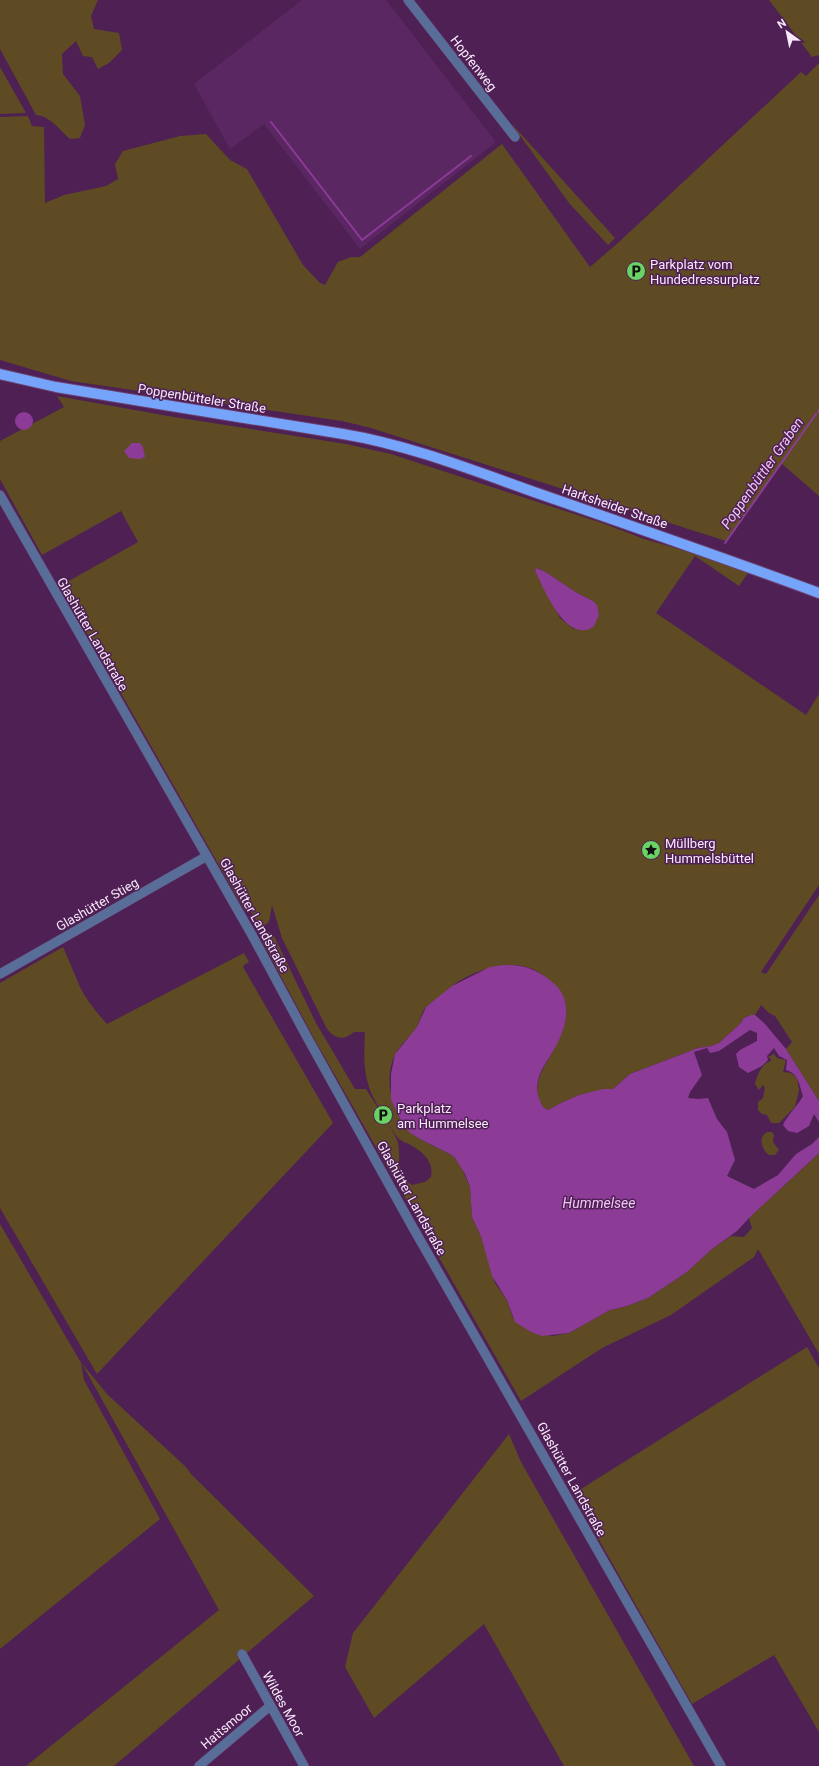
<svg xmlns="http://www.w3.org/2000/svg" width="819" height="1766" viewBox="0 0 819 1766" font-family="Roboto,sans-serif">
<rect width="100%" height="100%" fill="#4e2054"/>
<!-- built -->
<path fill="#5b2762" d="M302 0H386L496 142 360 249 264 124 230 149 194 84Z"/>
<!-- green -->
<path fill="#5e4b24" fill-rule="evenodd" d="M0 0H98L91 16 94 29 119 33 122 50 109 63 98 69 92 57 83 56 76 41 62 54 63 74 80 96 85 125 80 138 70 139C60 130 50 116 36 115L0 49Z
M769 0H819V55L812 57Z
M819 63V496L781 463 726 541 371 428 342 421 71 381 0 360V117L28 116 32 126 44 127 45 203 64 195 106 186 118 179 115 164 123 151 180 136 206 134 230 160 247 169 303 265 320 283 325 285 338 262 351 257H360L502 144 590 267 619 242 801 72 806 76Z
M0 67 26 113 0 114Z
M511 123 615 238 608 245 569 203Z
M57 396 168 416 346 444 391 454 605 524 644 539 697 554 748 573 739 586 695 556 656 613 806 715 819 694V885L761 972 766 974 819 895V1101L786 1049 792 1042 775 1016 769 1013 761 1005 755 1015H751L744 1018 740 1024 719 1043 711 1046 698 1048 630 1074 613 1089 603 1090 579 1095 563 1102 548 1110C543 1108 541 1104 539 1099 533 1080 545 1066 553 1051 567 1025 576 999 548 980 543 976 537 970 530 968 507 959 469 972 451 987 447 990 444 994 440 997 435 1001 429 1004 425 1008 421 1014 420 1021 417 1027 411 1037 401 1043 396 1053 383 1076 391 1111 408 1130 415 1138 439 1148 450 1154L455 1158 461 1167 470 1187 472 1217 481 1236 495 1283 507 1300 513 1318 531 1332 553 1336 569 1333 610 1310 627 1306 648 1298 687 1272 712 1249 731 1236 744 1237 752 1228 749 1218 819 1153V1354L758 1249 754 1257 671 1315 602 1348 521 1401 316 1042 262 941V935L264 933 269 932 274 936 316 1023 355 1089H366C376 1106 389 1122 397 1140 403 1155 392 1173 412 1185L425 1182 431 1177C434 1161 423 1152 409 1144 405 1143 401 1141 398 1138 392 1130 371 1096 369 1087 363 1069 364 1051 365 1032H354C344 1041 335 1039 327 1029L282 938 272 905 269 922 261 928 249 909 245 911 60 586 138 542 121 511 42 555 0 479V441L64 407ZM536 568 544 571 577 593 593 601 574 629 560 618 535 571Z
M63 947C69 960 74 973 80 987 87 1001 97 1013 107 1024L244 953 249 962 244 965 243 967 333 1123 97 1374 0 1208V983Z
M774 1054 777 1058 786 1060 783 1072 791 1073 797 1078 799 1090 795 1107 779 1123H771L767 1115 762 1114 758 1110V1102L763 1098 765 1088 763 1085 759 1090 755 1084C757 1075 762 1063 771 1061V1059L768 1057Z
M767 1132H772L774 1135 773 1142 779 1150 775 1155H769C761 1149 758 1137 767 1132Z
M0 1224 80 1361 107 1394 186 1467 191 1474 314 1596 114 1766H26L219 1610 81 1362 84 1380 160 1519 0 1649Z
M807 1347 819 1368V1732L774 1655 692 1704 573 1494Z
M509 1434 521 1462 694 1766H564L484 1624 374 1718 345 1667 353 1633Z"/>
<!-- water -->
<path fill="#8c3b97" d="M15 421a9 9 0 1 1 18 0a9 9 0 1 1-18 0Z
M132 443H140L143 447 145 457 140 459 129 458 124 451Z
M536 568 544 571 577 593 593 601 597 605 599 615 594 626C592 628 588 630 586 630 561 634 544 588 535 571Z
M503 965C524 965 534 968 551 981 576 1000 566 1030 552 1053 543 1067 533 1081 539 1098 541 1104 543 1108 548 1110L563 1102 579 1095 603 1089H613L630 1074 698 1048 711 1046 719 1043 740 1024 744 1018 751 1015H755L765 1024 786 1049 819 1101V1122L814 1114 809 1126 797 1133 788 1131 783 1125C788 1114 797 1107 803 1096 799 1084 799 1074 786 1070L787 1060 779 1056 774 1048 767 1056 768 1060 762 1066 748 1073 739 1067 736 1054 740 1050 757 1041V1033L750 1030 719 1051 710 1053 707 1048 694 1052 702 1075 690 1092 688 1098 699 1099 708 1098 717 1119 727 1132 735 1160 727 1176 754 1189 778 1175 796 1154 812 1144 819 1137V1153L749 1218 737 1231 712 1249 687 1272 648 1298 627 1306 610 1310 569 1333 542 1336 531 1332 515 1322 507 1300 492 1276 481 1236 472 1217 470 1187 465 1174 455 1158 450 1154 420 1139 409 1132 401 1121 391 1100V1074L395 1054 417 1027 426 1007 452 986 490 967Z"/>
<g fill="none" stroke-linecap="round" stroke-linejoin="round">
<!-- stream -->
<path stroke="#8c3b97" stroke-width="2" d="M271 122 362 240 471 156
M818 412 819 410
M725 543 816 414"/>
<defs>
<path id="minor" d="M408 0 515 137
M0 495 252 935 307 1037 412 1226 721 1766
M0 974 207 856
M242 1654 304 1766
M199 1766 270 1706"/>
<path id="major" d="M0 374 56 387 159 404 343 434C409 445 472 470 534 492 629 525 724 558 819 593"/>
</defs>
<!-- minor casing -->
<use href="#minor" stroke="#6a406f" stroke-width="10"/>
<!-- major casing -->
<use href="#major" stroke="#6a406f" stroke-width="12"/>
<!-- minor -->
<use href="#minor" stroke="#586e99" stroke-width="9"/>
<!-- major -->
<use href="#major" stroke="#77a4fb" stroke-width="10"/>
</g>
<!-- icons -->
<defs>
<symbol id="parking-disc" viewBox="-11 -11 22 22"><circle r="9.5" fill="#69d464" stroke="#4e2054"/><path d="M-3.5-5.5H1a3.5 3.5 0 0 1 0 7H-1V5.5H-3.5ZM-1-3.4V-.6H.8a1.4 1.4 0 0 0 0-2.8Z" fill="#111"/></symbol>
<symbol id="sight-disc" viewBox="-11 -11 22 22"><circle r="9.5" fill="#69d464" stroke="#4e2054"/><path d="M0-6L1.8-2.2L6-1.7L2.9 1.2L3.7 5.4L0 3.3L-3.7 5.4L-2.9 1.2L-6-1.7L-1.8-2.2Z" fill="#111"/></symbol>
</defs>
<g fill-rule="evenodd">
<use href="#parking-disc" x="625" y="260" width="22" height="22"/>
<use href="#sight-disc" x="640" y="839" width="22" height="22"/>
<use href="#parking-disc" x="372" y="1104" width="22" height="22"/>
</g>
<g text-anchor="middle" stroke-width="3" stroke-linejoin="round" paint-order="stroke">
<!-- street labels -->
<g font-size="13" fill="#fae9fc" stroke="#4e2054">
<text transform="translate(474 63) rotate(52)" y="5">Hopfenweg</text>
<text transform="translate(202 398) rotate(9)" y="5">Poppenbütteler Straße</text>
<text transform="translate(615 506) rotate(19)" y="5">Harksheider Straße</text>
<text transform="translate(93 634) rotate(60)" y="5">Glashütter Landstraße</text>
<text transform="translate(97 904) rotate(-30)" y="5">Glashütter Stieg</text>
<text transform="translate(255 915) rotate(61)" y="5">Glashütter Landstraße</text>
<text transform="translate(412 1198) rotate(61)" y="5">Glashütter Landstraße</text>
<text transform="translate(572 1479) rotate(61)" y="5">Glashütter Landstraße</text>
<text transform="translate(284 1704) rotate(61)" y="5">Wildes Moor</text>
<text transform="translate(226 1726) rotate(-40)" y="5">Hattsmoor</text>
</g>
<!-- poi labels -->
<g font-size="13" fill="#fae9fc" stroke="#4e2054" text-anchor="start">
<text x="650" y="269">Parkplatz vom<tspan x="650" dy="15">Hundedressurplatz</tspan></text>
<text x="665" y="848">Müllberg<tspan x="665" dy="15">Hummelsbüttel</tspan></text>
<text x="397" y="1113">Parkplatz<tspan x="397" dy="15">am Hummelsee</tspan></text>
</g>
<!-- water labels -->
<g font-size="14" font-style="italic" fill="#efc6f4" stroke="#4e2054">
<text transform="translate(762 473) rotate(-55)" y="5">Poppenbüttler Graben</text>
<text x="599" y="1208">Hummelsee</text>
</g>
</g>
<!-- north arrow -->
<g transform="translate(787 32) rotate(327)" stroke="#4e2054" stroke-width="3" paint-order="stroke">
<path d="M0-3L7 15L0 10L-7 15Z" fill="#fae9fc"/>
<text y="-6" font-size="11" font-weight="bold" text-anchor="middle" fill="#fae9fc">N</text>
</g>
</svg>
